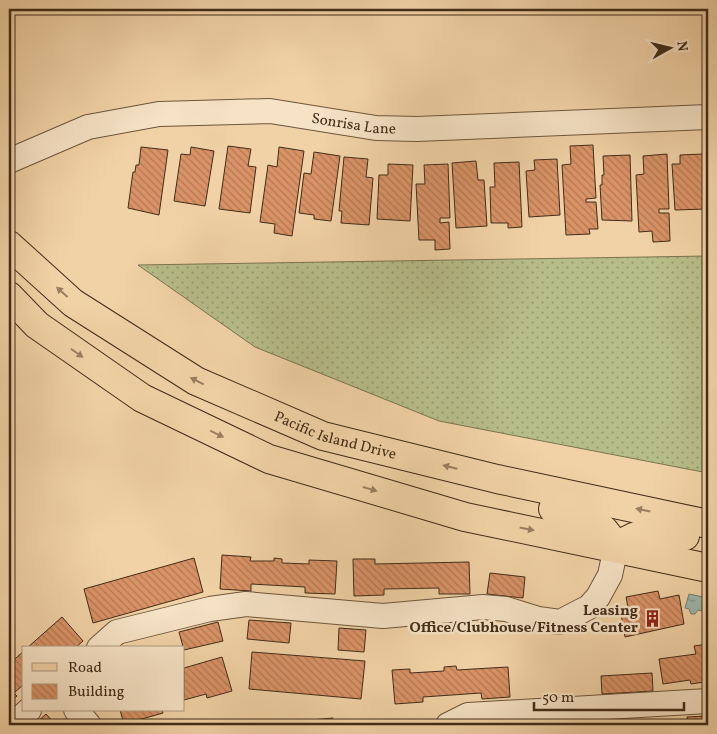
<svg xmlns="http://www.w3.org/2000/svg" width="717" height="734" viewBox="0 0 717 734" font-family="Vollkorn,serif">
<defs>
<pattern id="grass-dots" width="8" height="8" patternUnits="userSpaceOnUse" patternTransform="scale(1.25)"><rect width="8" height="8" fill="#b7bd89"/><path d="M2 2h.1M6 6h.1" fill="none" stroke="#969a6f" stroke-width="1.8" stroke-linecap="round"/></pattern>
<pattern id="water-ripples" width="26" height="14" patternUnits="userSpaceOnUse" patternTransform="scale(1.25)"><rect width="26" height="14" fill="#9bb7aa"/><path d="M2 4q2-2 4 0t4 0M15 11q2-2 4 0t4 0" fill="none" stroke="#809589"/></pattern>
<pattern id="building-back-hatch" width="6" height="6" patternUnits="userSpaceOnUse" patternTransform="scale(1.25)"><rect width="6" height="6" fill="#da9367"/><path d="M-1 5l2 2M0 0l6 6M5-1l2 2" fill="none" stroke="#b27854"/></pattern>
</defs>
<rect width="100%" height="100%" fill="#f1d2a6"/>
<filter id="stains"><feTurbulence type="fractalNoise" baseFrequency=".004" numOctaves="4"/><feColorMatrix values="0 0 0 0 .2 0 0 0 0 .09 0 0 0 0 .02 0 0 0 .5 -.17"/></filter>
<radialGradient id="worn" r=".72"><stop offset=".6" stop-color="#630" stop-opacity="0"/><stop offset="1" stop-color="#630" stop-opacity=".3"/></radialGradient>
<!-- grass -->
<path fill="url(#grass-dots)" stroke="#7c7450" d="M708 256V473L439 421 255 347 138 265Z"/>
<!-- water -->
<path fill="url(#water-ripples)" stroke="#777f70" d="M689 594 708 598V612L698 610 695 614H691L689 609 685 608Z"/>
<!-- building -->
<path fill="url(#building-back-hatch)" stroke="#422c18" d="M593 145 596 198 586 199V202H596L598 229H589L590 234 566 235 562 165 571 164 570 146Z
M228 146 251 149 248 166 256 167 250 213 219 209Z
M141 147 168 150 159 215 128 208 133 172H135L136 165H139Z
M191 147 214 151 205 206 174 201 181 154 190 155Z
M279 147 304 151 292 236 274 233 275 224 260 222 268 165 277 167Z
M314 152 340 156 331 221 314 219V215L299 213 304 173 311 174Z
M667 154 669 209H659V213H669L670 241 653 242 652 231 639 232 636 175 644 174 643 156Z
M703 154 706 209 675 210 672 164H680V155Z
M630 155 632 221 602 220 600 185H602V175H604L603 156Z
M344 157 368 159 366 177 373 178 369 225 341 223 342 211H339Z
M557 159 560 215 529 217 526 171 535 170 534 160Z
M476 161 478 180H484L487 226 456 228 452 163Z
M519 162 522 227 508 228V223H491L490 187H495L494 163Z
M388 164 413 165 410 221 377 219 379 175H388Z
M448 164 450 218H440V223L449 222 450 249 435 250V240H419L416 184H425L424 165Z
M222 555 251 557 250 561H274V558L282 559V563L309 564V560L337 561 335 594 305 593V587L251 584V591L220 589Z
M194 558 203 592 93 623 84 589Z
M353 559H375V564L469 562 470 594H439V588L384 589V595L354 596Z
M490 573 525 577 523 598 487 594Z
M658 591 660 599 679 595 684 624 625 637 621 614 629 613 626 597Z
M62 617 83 641 75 648H27Z
M249 620 291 623 289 643 247 639Z
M218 622 223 641 184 650 179 632Z
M339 628 366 630 364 652 338 650Z
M708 644V687H705L704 682 691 684 690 680 663 684 659 659 696 654 694 646Z
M24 651V684L14 693 17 696 9 703V664Z
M252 652 365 661 361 699 249 689Z
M222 657 232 691 207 698 206 694 184 700V668Z
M456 666 457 670 508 667 510 697 482 699 481 693 423 697V702L395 704 392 670 410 669V673L444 671V667Z
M652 673 653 691 602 694 601 676Z
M120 710H162L163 713 124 724Z
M46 714 56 725H34Z
M708 716V725H688L687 717Z
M333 718 334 725H253Z
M625 721V725H565V723Z"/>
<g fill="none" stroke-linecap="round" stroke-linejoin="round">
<defs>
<g id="minor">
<path id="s1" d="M9 161 88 127 159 114 270 111 376 128 417 129 708 117"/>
<path d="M99 648 117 632 210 609 246 604 383 616 483 607 506 609 538 619 560 622 589 607 598 597 610 575 616 547"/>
<path d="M76 710 89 725"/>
<path d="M13 725 29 710"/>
<path d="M448 725 468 715 708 701"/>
</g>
<g id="major">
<path id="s2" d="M9 245 73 303 196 381 323 436 497 479 708 524"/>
<path d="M9 296 37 325 142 398 269 459 465 517 708 568"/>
<path d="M553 509C585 516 598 516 616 547 643 529 655 530 685 536"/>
</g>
</defs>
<!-- minor casing -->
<use href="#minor" stroke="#6e563c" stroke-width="26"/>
<!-- major casing -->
<use href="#major" stroke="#422c18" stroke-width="30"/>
<!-- minor -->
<use href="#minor" stroke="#f6e2c5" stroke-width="24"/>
<!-- major -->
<use href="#major" stroke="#f1d2a6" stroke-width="28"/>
</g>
<!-- one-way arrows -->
<defs><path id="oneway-solid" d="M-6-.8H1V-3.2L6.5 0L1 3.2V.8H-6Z" transform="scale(1.25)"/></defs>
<g fill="#9a7f5f">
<use href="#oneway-solid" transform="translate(62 292) rotate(-138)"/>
<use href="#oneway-solid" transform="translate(77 353) rotate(35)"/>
<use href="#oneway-solid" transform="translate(197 381) rotate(-153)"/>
<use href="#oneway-solid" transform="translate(217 434) rotate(26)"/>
<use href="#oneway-solid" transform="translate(450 467) rotate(-166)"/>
<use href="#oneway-solid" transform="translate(370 489) rotate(16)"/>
<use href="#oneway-solid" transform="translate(643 510) rotate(-168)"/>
<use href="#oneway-solid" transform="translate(527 529) rotate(11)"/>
</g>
<!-- icons -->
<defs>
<symbol id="building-bare" viewBox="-9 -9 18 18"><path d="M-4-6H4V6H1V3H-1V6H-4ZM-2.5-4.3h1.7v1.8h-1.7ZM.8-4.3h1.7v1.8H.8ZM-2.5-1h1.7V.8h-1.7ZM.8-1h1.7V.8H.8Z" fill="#8f2418" stroke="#f6e2c5" stroke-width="2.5" paint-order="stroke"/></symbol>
</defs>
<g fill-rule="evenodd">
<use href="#building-bare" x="640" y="606" width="25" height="25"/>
</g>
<g text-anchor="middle" stroke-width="5" stroke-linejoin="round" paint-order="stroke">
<!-- street labels -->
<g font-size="15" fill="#422c18" stroke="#f6e2c5">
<text dy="5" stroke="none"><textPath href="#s1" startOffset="354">Sonrisa Lane</textPath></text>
<text dy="5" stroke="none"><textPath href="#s2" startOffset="382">Pacific Island Drive</textPath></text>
</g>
<!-- poi labels -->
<g font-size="15" font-weight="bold" fill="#422c18" stroke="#f6e2c5" text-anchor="end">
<text x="638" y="615">Leasing<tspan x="638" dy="17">Office/Clubhouse/Fitness Center</tspan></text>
</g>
</g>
<!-- margin -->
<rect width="717" height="734" fill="none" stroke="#f1d2a6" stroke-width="30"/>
<rect x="10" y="10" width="697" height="714" fill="none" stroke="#422c18" stroke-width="2.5"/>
<rect x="15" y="15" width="687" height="704" fill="none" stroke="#422c18"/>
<!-- legend -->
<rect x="22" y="646" width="162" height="65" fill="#f6e2c5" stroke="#ae9980"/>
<rect x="32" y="663" width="25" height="8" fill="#f1d2a6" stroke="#ae9980"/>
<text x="68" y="672" font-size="15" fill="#422c18">Road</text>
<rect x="32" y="684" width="25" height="15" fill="url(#building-back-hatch)" stroke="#ae9980"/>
<text x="68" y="696" font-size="15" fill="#422c18">Building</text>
<!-- north arrow -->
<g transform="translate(670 48) rotate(82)" stroke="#f6e2c5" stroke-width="4" paint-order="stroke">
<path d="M0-4L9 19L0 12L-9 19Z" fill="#422c18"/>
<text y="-8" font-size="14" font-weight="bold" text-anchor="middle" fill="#422c18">N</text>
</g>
<!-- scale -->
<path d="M534 702v8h150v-8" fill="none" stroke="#422c18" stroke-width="2.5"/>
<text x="542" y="702" font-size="15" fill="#422c18" stroke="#f6e2c5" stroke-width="4" paint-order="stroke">50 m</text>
<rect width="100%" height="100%" filter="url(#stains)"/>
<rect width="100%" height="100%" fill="url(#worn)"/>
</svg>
